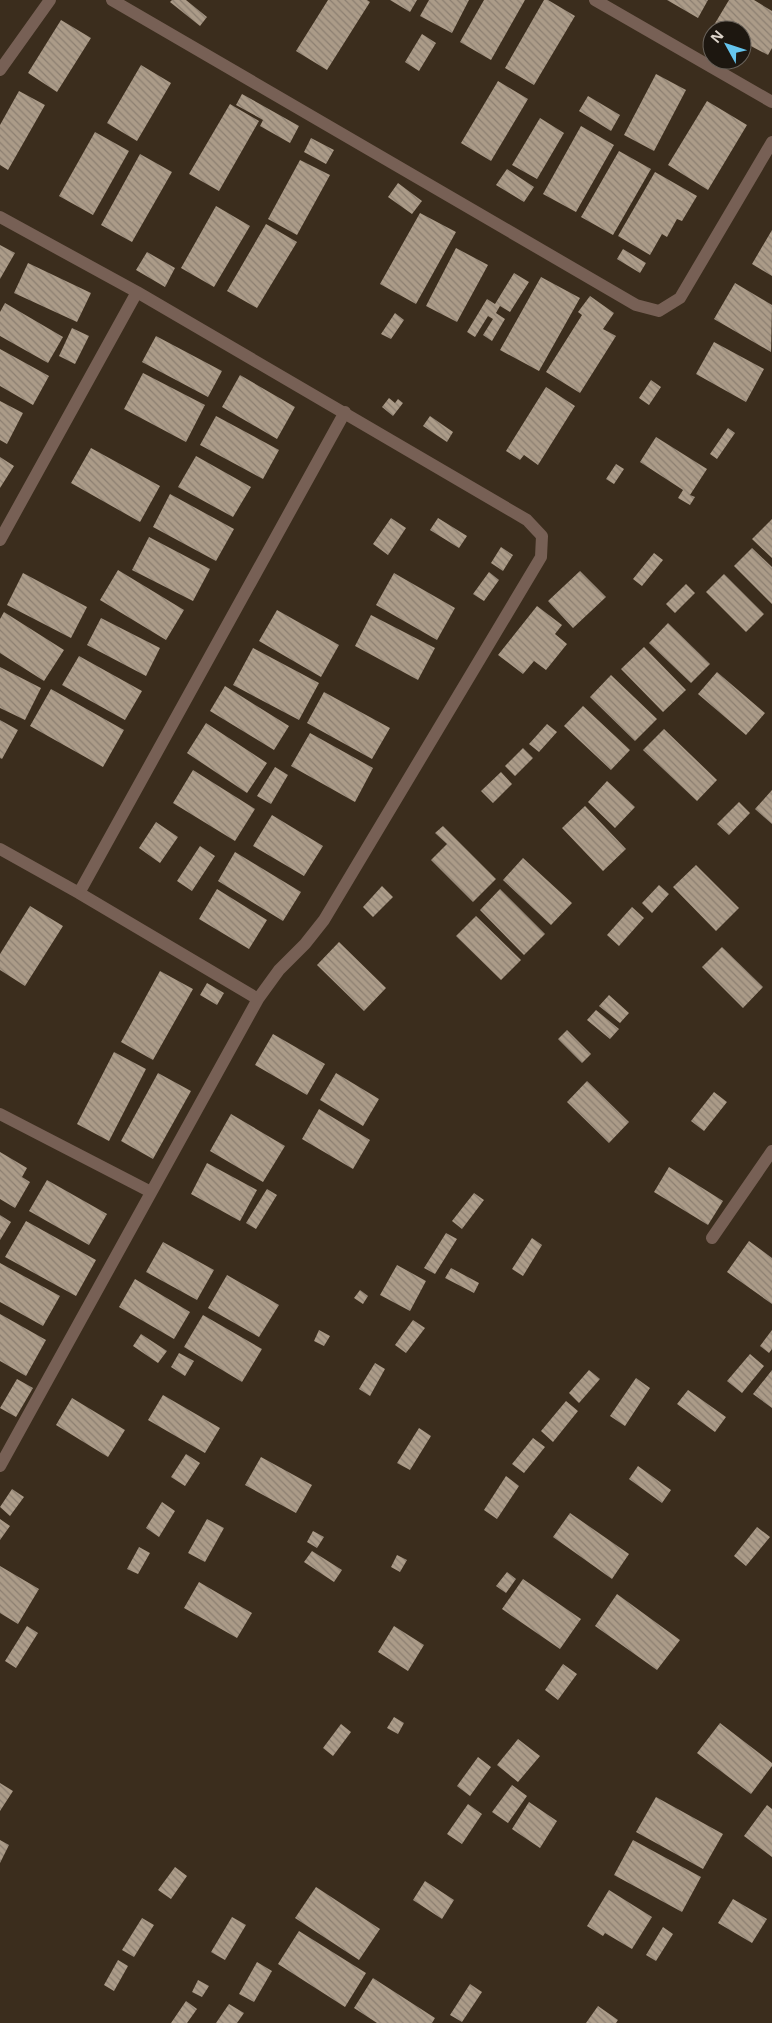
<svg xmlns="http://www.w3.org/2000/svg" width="772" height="2023" viewBox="0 0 772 2023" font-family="'Noto Sans',sans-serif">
<defs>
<pattern id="building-back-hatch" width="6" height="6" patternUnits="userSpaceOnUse" patternTransform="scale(1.25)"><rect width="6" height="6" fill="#ab9b88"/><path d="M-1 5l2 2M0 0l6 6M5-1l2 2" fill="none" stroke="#8c7f71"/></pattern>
</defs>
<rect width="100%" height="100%" fill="#3b2d1d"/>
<!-- building -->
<path fill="url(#building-back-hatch)" d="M172 0H186L207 17 200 26 170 2Z
M328 0H367L370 2 327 70 296 51Z
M390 0H417L410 12Z
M429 0H469L452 33 420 16Z
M484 0H525L491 60 460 42Z
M544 0H548L575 16 534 85 505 68Z
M667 0H708L698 18Z
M729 0H754L772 11V48L768 55 747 44 742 53V30H711Z
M61 20 91 38 57 92 28 73Z
M422 34 436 43 419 71 405 62Z
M141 65 171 83 137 141 107 123Z
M656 74 686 90 654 151 624 135Z
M498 81 528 99 491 161 461 143Z
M19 91 45 105 8 170 0 165V125Z
M242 94 299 126 290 143 260 126 263 120 236 105Z
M588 96 620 115 611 131 579 111Z
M707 101 747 125 708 190 668 165Z
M230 104 259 121 219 191 189 174Z
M540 118 564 133 537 179 512 165Z
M581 126 614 145 576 212 543 194Z
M95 132 129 151 93 215 59 196Z
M311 138 334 150 326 164 304 152Z
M619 151 651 169 613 235 581 217Z
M140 154 172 172 132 242 101 225Z
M300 160 330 175 297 235 268 219Z
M507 169 534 187 524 202 496 185Z
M655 172 697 196 682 221 677 219 667 237 662 234 650 255 618 236Z
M398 183 422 201 412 214 388 197Z
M216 206 250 226 214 287 181 268Z
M420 213 456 232 416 304 380 284Z
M266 224 297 242 257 308 227 291Z
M772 230V276L752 264Z
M0 245 15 253 0 279Z
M456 248 488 265 457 322 426 306Z
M623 249 646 263 640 273 617 259Z
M147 252 175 268 165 287 136 270Z
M28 263 91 293 77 322 14 293Z
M514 273 529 282 510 312 500 306 496 313 505 319 492 341 483 335 493 319 488 316 475 337 467 332 487 299 495 304Z
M541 277 580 298 539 371 500 350Z
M735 283 772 305 771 352 714 319Z
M590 296 614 313 603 329 616 336 580 393 546 372 582 315 578 312Z
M5 303 63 337 48 363 0 336V312Z
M395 313 404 320 391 339 381 334Z
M72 328 89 336 75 364 59 356Z
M156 336 222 371 208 397 142 362Z
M714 342 764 369 746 402 696 374Z
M0 349 49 376 33 405 0 386Z
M143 373 205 405 186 442 124 409Z
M240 375 295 407 277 439 222 407Z
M651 380 661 387 649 405 639 398Z
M546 387 575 406 538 465 524 455 520 460 506 451Z
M389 398 395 403 398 399 403 403 393 416 382 407Z
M0 401 23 413 7 444 0 440Z
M216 416 279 450 263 479 200 445Z
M430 416 453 432 447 442 423 426Z
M728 428 735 433 717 459 710 454Z
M656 437 707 469 690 495 695 497 690 505 678 498 683 490 640 462Z
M91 448 160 486 140 522 71 483Z
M196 456 251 487 233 517 178 487Z
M0 457 14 466 0 488Z
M616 464 624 469 614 484 606 479Z
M170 494 234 529 216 561 153 527Z
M391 518 406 528 388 555 373 544Z
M438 518 467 536 459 548 430 530Z
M772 519V558L752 539Z
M149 537 210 569 193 601 132 570Z
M501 547 513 555 503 571 491 563Z
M752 548 772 567V604L734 566Z
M654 553 663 560 642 586 633 579Z
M118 570 184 610 166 640 100 600Z
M580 571 606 597 573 628 548 601Z
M489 572 499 580 484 601 473 594Z
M23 573 87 607 71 638 7 605Z
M394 573 455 608 437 640 376 605Z
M724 574 764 614 746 632 706 592Z
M686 584 695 593 675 613 666 604Z
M537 606 562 625 555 634 567 644 546 670 534 661 523 674 498 655Z
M277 610 339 645 321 677 259 641Z
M4 612 64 650 44 681 0 653V619Z
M371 615 435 648 418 680 355 646Z
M101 618 160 648 146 676 87 645Z
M668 623 710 664 691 683 649 643Z
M644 647 686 690 663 712 621 669Z
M253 648 319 683 299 720 233 685Z
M79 656 142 691 125 720 62 685Z
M0 667 41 688 25 720 0 708Z
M717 672 765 713 746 735 698 694Z
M611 675 657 719 635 741 590 697Z
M225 686 289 726 274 750 210 711Z
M51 689 124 730 103 767 30 726Z
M324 692 390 728 372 759 307 723Z
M583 706 630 750 611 770 564 726Z
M0 720 18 730 2 759 0 758Z
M206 723 267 763 247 793 187 753Z
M547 724 557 732 539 752 529 744Z
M664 729 717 780 697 801 643 750Z
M310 733 373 768 355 802 291 766Z
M523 748 533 758 515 776 505 766Z
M275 767 288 775 271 804 257 796Z
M193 770 255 809 235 841 173 803Z
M501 772 512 784 493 803 481 791Z
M607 781 635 807 615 828 588 802Z
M772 790V824L755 809Z
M739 802 750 813 729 835 717 824Z
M585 806 626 849 603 871 562 828Z
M272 815 323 846 304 876 253 846Z
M156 822 178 837 160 863 139 848Z
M443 826 496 879 473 902 431 860 447 844 435 833Z
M200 846 215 856 192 891 177 881Z
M235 852 301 892 283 921 218 881Z
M523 858 572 903 551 925 503 880Z
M696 865 739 908 716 931 673 887Z
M659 885 669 894 652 913 642 903Z
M382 886 393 897 373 917 363 907Z
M217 889 267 920 249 949 199 919Z
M500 889 545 934 524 955 480 910Z
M30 906 63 926 25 986 0 970V954Z
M632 907 644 918 619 946 607 935Z
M476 916 521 960 501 980 456 936Z
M339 942 386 988 364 1011 317 965Z
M722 947 763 987 743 1008 702 967Z
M160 971 193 989 153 1060 121 1042Z
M207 983 224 993 217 1005 200 995Z
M609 995 629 1013 620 1023 599 1006Z
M596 1010 619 1029 610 1039 587 1020Z
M567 1030 591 1054 582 1063 558 1039Z
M273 1034 325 1064 307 1095 255 1065Z
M114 1052 146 1069 109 1141 77 1124Z
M158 1073 191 1091 153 1159 121 1141Z
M336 1073 379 1099 363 1126 320 1100Z
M587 1081 629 1122 609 1143 567 1102Z
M714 1092 727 1102 704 1131 691 1121Z
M319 1109 370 1140 353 1169 302 1139Z
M231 1114 285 1146 263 1182 210 1151Z
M0 1152 27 1168 22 1177 30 1182 15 1208 0 1199Z
M207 1163 257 1190 240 1221 191 1194Z
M669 1167 723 1201 708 1225 654 1192Z
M47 1180 107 1214 89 1245 29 1211Z
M267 1189 277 1195 256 1229 246 1223Z
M474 1193 484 1200 462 1229 452 1221Z
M0 1215 11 1222 0 1240Z
M26 1221 96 1260 76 1296 5 1257Z
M446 1233 457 1239 435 1274 424 1268Z
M532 1238 542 1245 523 1276 512 1269Z
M749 1241 772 1258V1304L727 1272Z
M163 1242 214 1270 197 1300 146 1272Z
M0 1263 60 1296 43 1326 0 1302Z
M397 1265 426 1281 410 1311 380 1295Z
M451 1268 479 1283 474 1293 445 1278Z
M227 1275 279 1305 259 1337 208 1308Z
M135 1279 190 1312 174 1339 119 1307Z
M360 1290 368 1296 363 1304 354 1298Z
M0 1314 46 1340 26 1376 0 1361Z
M203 1315 262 1349 242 1382 184 1347Z
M413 1320 425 1328 406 1353 395 1345Z
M319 1330 330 1336 324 1346 314 1341Z
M772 1330V1349L769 1353 760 1346Z
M141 1334 167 1351 158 1363 133 1346Z
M179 1353 194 1361 185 1376 171 1367Z
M750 1354 764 1366 742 1393 727 1381Z
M375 1363 385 1369 370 1396 359 1389Z
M589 1370 600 1379 579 1403 569 1393Z
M772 1370V1408L753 1394Z
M636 1378 650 1388 625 1426 610 1416Z
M17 1379 33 1388 16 1417 0 1408Z
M688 1390 726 1417 715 1432 677 1404Z
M163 1395 220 1428 205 1453 148 1420Z
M72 1398 125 1430 108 1457 56 1425Z
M566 1401 578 1411 553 1442 541 1431Z
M419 1428 431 1436 410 1470 397 1463Z
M533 1438 545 1447 524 1473 512 1464Z
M186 1454 200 1463 185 1486 171 1477Z
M261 1457 312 1485 296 1513 245 1485Z
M638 1466 671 1490 662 1503 629 1479Z
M506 1476 519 1486 497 1519 484 1510Z
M12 1489 24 1497 10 1516 0 1507Z
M162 1502 175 1511 159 1537 146 1528Z
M570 1513 629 1554 612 1579 553 1537Z
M0 1519 10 1526 0 1540Z
M207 1519 224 1528 205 1562 188 1553Z
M757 1527 770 1537 746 1566 734 1556Z
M313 1531 324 1537 317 1548 307 1542Z
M139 1547 150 1553 138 1574 127 1569Z
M312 1551 342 1570 334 1582 304 1562Z
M397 1555 407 1560 400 1572 391 1567Z
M0 1566 39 1589 18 1624 0 1613Z
M507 1572 516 1579 506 1593 496 1586Z
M523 1579 581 1619 560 1649 502 1609Z
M199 1582 252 1613 237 1638 184 1608Z
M617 1594 680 1640 657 1670 595 1626Z
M27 1626 38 1633 16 1668 5 1661Z
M394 1626 424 1645 408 1671 378 1652Z
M563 1664 577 1674 558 1700 545 1690Z
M394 1717 404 1723 398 1734 387 1728Z
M720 1723 772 1763V1766L751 1794 697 1753Z
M341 1724 351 1732 333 1756 323 1748Z
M518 1739 540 1756 518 1782 497 1765Z
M478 1757 491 1767 470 1796 457 1786Z
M0 1783 13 1791 0 1811Z
M512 1785 527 1796 508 1823 492 1812Z
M656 1797 723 1834 703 1869 636 1832Z
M529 1802 557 1821 540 1848 512 1829Z
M468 1804 482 1814 462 1844 447 1834Z
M767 1805 772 1809V1857L744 1836Z
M0 1840 9 1845 0 1863Z
M633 1840 701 1877 682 1912 614 1875Z
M175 1867 187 1876 171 1899 158 1890Z
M425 1881 454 1900 442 1919 413 1900Z
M316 1887 380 1929 359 1960 295 1918Z
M609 1890 652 1917 632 1949 605 1933 603 1936 587 1926Z
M733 1899 767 1919 752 1943 718 1923Z
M232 1917 246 1925 225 1960 211 1952Z
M142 1918 154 1925 134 1957 122 1950Z
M663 1927 673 1934 656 1961 646 1955Z
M299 1931 366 1973 345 2007 278 1964Z
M118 1960 128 1966 114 1991 104 1985Z
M257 1962 272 1971 254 2002 239 1994Z
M373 1978 435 2018 432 2023H377L354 2008Z
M198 1980 209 1986 202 1997 192 1992Z
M470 1984 482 1992 462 2022 450 2015Z
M186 2001 197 2009 187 2023H171Z
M229 2004 244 2013 237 2023H216Z
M598 2006 618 2020 616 2023H586Z"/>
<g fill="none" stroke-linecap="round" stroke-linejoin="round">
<!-- minor -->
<path stroke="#776055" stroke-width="12" d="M112 0 636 305 659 311 680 298 772 142
M595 0 772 102
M0 70 50 0
M0 217 137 292 0 540
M0 849 79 893 258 999
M79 893 345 412
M0 1114 151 1192
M712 1238 772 1151
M0 1466 258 999 279 970 305 944 324 920 541 557 542 536 527 520 137 292"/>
</g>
<!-- north arrow -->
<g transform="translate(727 45) rotate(310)"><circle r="24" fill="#1d1710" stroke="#69625a"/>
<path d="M0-4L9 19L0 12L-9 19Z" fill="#65c5ee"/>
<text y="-8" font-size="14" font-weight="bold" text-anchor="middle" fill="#dcd3c9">N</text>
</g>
</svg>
